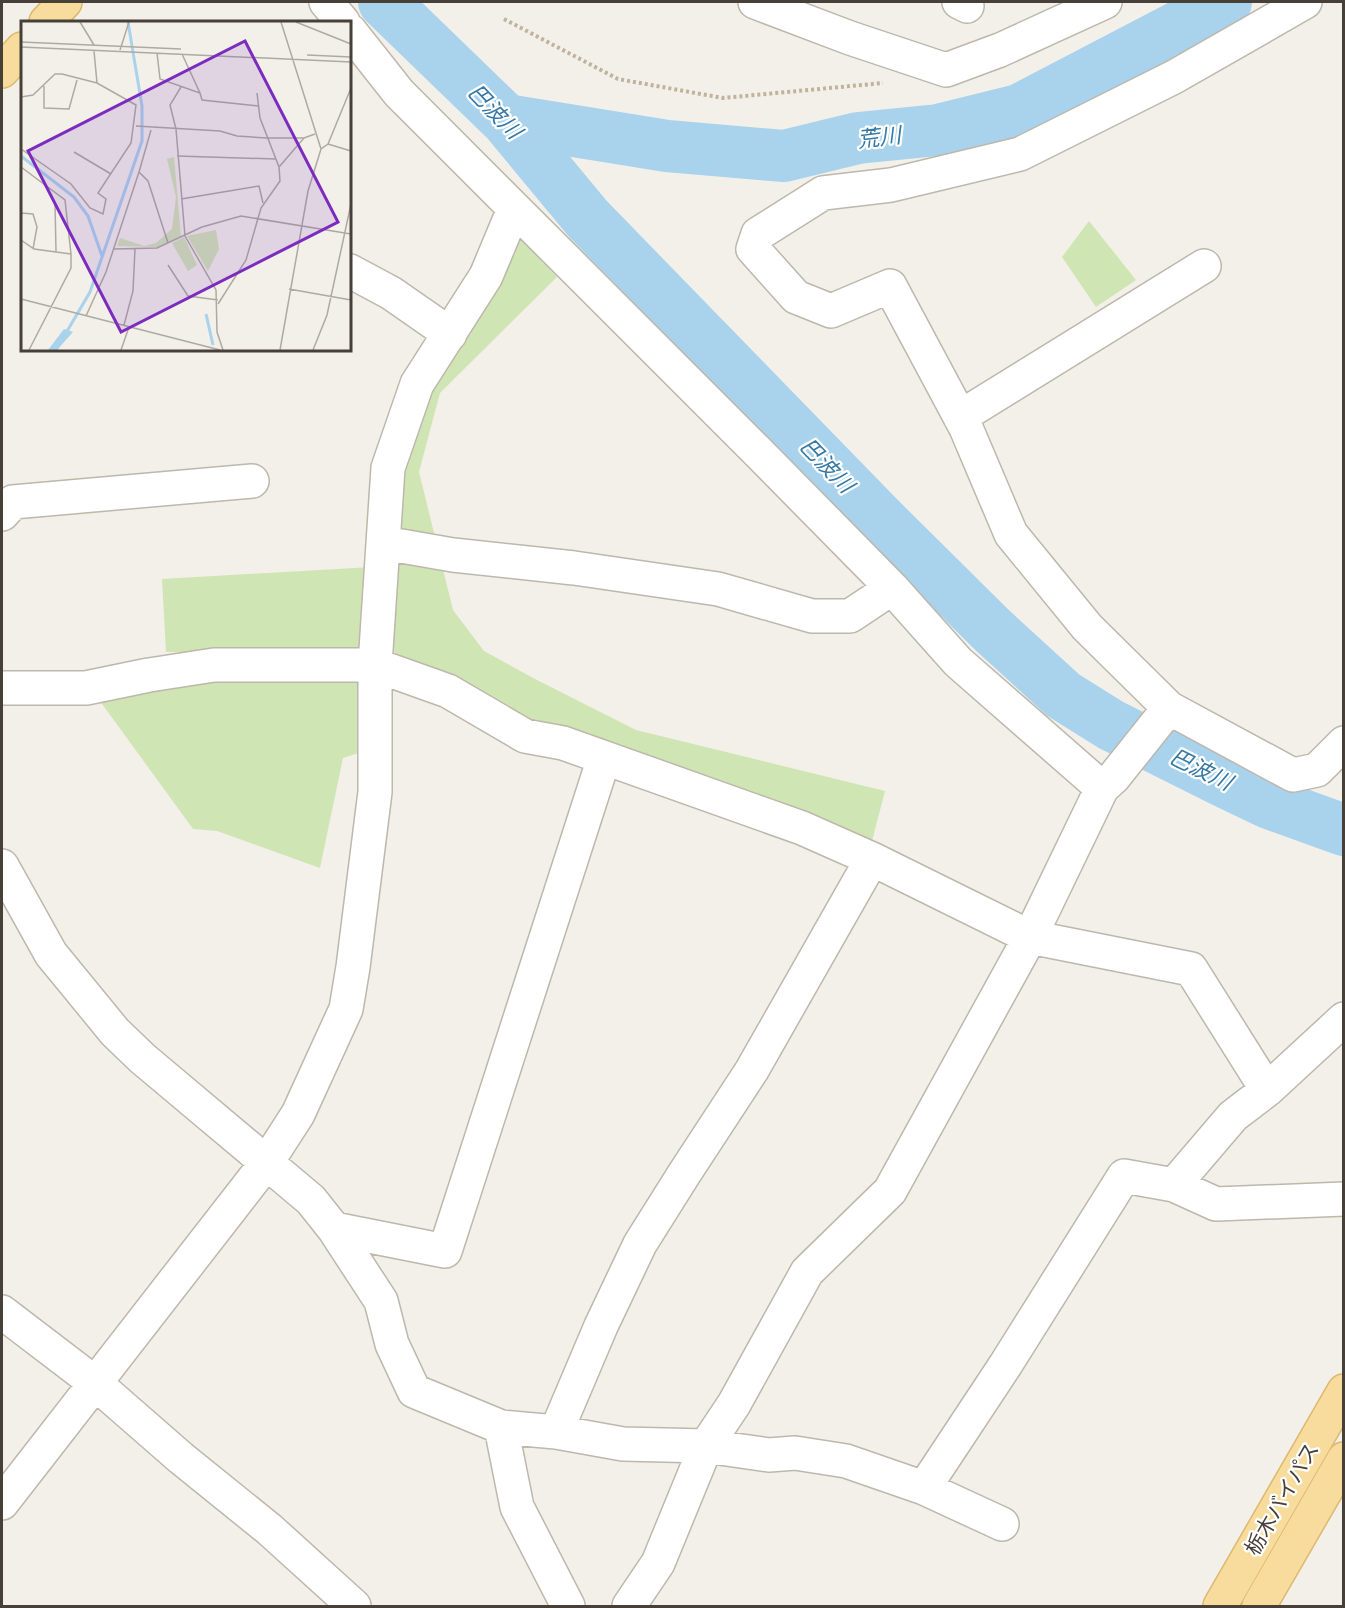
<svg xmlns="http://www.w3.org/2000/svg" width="1345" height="1608" viewBox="0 0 1345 1608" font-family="Cabin,'Noto Sans JP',sans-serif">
<rect width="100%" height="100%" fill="#f3f0e9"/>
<!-- green -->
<path fill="#d0e5b4" d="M1089 221 1136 280 1096 307 1062 257Z
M518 235 557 277 440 393 419 472 453 610 484 651 537 680 636 730 885 791 872 841 545 727 402 660 383 640 395 467 425 389Z
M371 567 370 655 166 652 162 579Z
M204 676 367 677 365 751 343 758 320 868 217 831 193 829 97 697Z"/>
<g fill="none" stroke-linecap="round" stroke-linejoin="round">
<!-- river -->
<path stroke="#a9d2ec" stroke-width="52" d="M384 2 506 120 588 219 877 516 991 629 1063 695 1111 725 1225 782 1269 803 1344 830
M506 120 667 146 784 156 858 138 938 130 1019 110 1226 2"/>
<defs>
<path id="minor" d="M326 2 343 22
M755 2 850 38 946 70 1000 50 1105 2
M959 2 967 6
M1305 2 1174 77 1020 154 891 185 823 193 758 234 753 249 796 297 831 311 890 286 966 428 1011 534 1087 627 1169 708 1293 775 1317 770 1344 743
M350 31 399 93 757 451 892 588
M350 271 391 293 450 334
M960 417 1204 266
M2 514 13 502 252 481
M384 543 453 555 574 568 718 589 812 616H850L892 588 958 662 1102 788
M2 688H86L149 675 214 665H375L448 691 525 736 563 743 802 828 872 859 1030 937 1191 969 1267 1090
M2 866 51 954 115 1032 142 1058 311 1200 334 1229 381 1301 392 1344 414 1391 501 1427 556 1432 623 1444 706 1446 769 1455 795 1453 846 1461 924 1488 1002 1524
M1174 1185 1216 1204 1344 1199
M334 1229 445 1251 604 758
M2 1312 95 1383 181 1458 269 1529 354 1606
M501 1427 517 1507 568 1606
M556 1432 601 1326 640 1244 684 1174 752 1070 872 859
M924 1488 1006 1364 1124 1176 1174 1185 1233 1116 1267 1090 1344 1019
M2 1503 267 1162 298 1114 346 1009 353 967 375 792V665L388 468 417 384 486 276 514 209
M629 1606 658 1563 706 1446 734 1404 807 1272 890 1191 1030 937 1102 788 1114 777 1169 708"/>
<path id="major" d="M46 22 65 2
M2 71 22 49
M1220 1606 1344 1391
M1259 1606 1344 1459"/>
</defs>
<!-- minor casing -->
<use href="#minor" stroke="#beb7ac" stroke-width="36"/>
<!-- major casing -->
<use href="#major" stroke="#ddb86e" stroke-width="36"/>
<!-- path -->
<path stroke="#bfb39e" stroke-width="4" stroke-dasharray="3 3" stroke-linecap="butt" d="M504 19 618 79 723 98 883 83"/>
<!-- minor -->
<use href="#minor" stroke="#fff" stroke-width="33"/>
<!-- major -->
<use href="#major" stroke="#f8dc9d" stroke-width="33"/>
</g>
<g text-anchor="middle" stroke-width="4.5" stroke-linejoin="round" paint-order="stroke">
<!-- street labels -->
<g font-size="21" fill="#474038" stroke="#fff">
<text transform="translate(1282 1499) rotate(-60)" y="7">栃木バイパス</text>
</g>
<!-- water labels -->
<g font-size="22" font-style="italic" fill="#3579a4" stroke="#fff">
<text transform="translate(495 111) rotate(46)" y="8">巴波川</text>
<text transform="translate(879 137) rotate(-7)" y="8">荒川</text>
<text transform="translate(827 465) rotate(46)" y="8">巴波川</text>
<text transform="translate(1201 769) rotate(26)" y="8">巴波川</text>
</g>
</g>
<!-- overview -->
<g transform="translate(21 21)">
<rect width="330" height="330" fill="#f3f0e9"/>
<path d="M153 136 160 216 136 226 96 225 99 217 123 225 135 222 151 208 155 176 146 138ZM195 209 198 228 187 250 166 215ZM163 216 176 244 167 250 151 222Z" fill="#d0e5b4"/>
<path d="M43 308 52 311 36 329H27Z" fill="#a9d2ec"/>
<path fill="none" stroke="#a9d2ec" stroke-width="3" d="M0 135 53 176 67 195 81 235M185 293 192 324M35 329 69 271 121 120V85L107 1"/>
<path fill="none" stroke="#aeaaa2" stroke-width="1.5" d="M59 1 73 24M260 1 300 128M275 1 330 23M0 21 160 28M0 26 330 41M99 29 108 1M73 30 76 62M136 32 139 58 179 72 181 79 237 85M161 33 179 72M286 34 330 36M23 65V87L48 88 56 59M160 66 149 84 155 108 164 215 195 269 196 311 202 329M0 76 12 74 34 53H41L76 62 115 84 110 122 77 172 85 178 82 193 69 187 50 163 0 128M115 105 199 110 216 115 246 117H283L294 113M130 109 118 151 127 160 147 222M307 123 330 130M53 131 90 153M156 135 255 138M0 146 44 179 50 233V247L8 329M258 146 283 117M160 178 238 165 242 182M34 181 35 231M0 192 12 193 16 206 12 228M0 219 13 228 50 233M93 228 136 227 181 206 220 195 330 213M147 244 167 275 197 279M268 268 330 279M0 278 199 329M197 283 225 239 240 187 259 160 258 146 239 97 236 72M65 295 85 251 118 151M103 304 112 270 114 228M100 329 108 306M259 329 287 170 300 128 307 123 330 67M292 329 306 294 330 183"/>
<path fill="#7b2cbf" fill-opacity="0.15" stroke="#7b2cbf" stroke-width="3" d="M224 20 317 201 100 311 7 130Z"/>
<rect width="330" height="330" fill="none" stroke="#474038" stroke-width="3"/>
</g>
<!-- border -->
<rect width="1345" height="1608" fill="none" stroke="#474038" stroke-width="6"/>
</svg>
